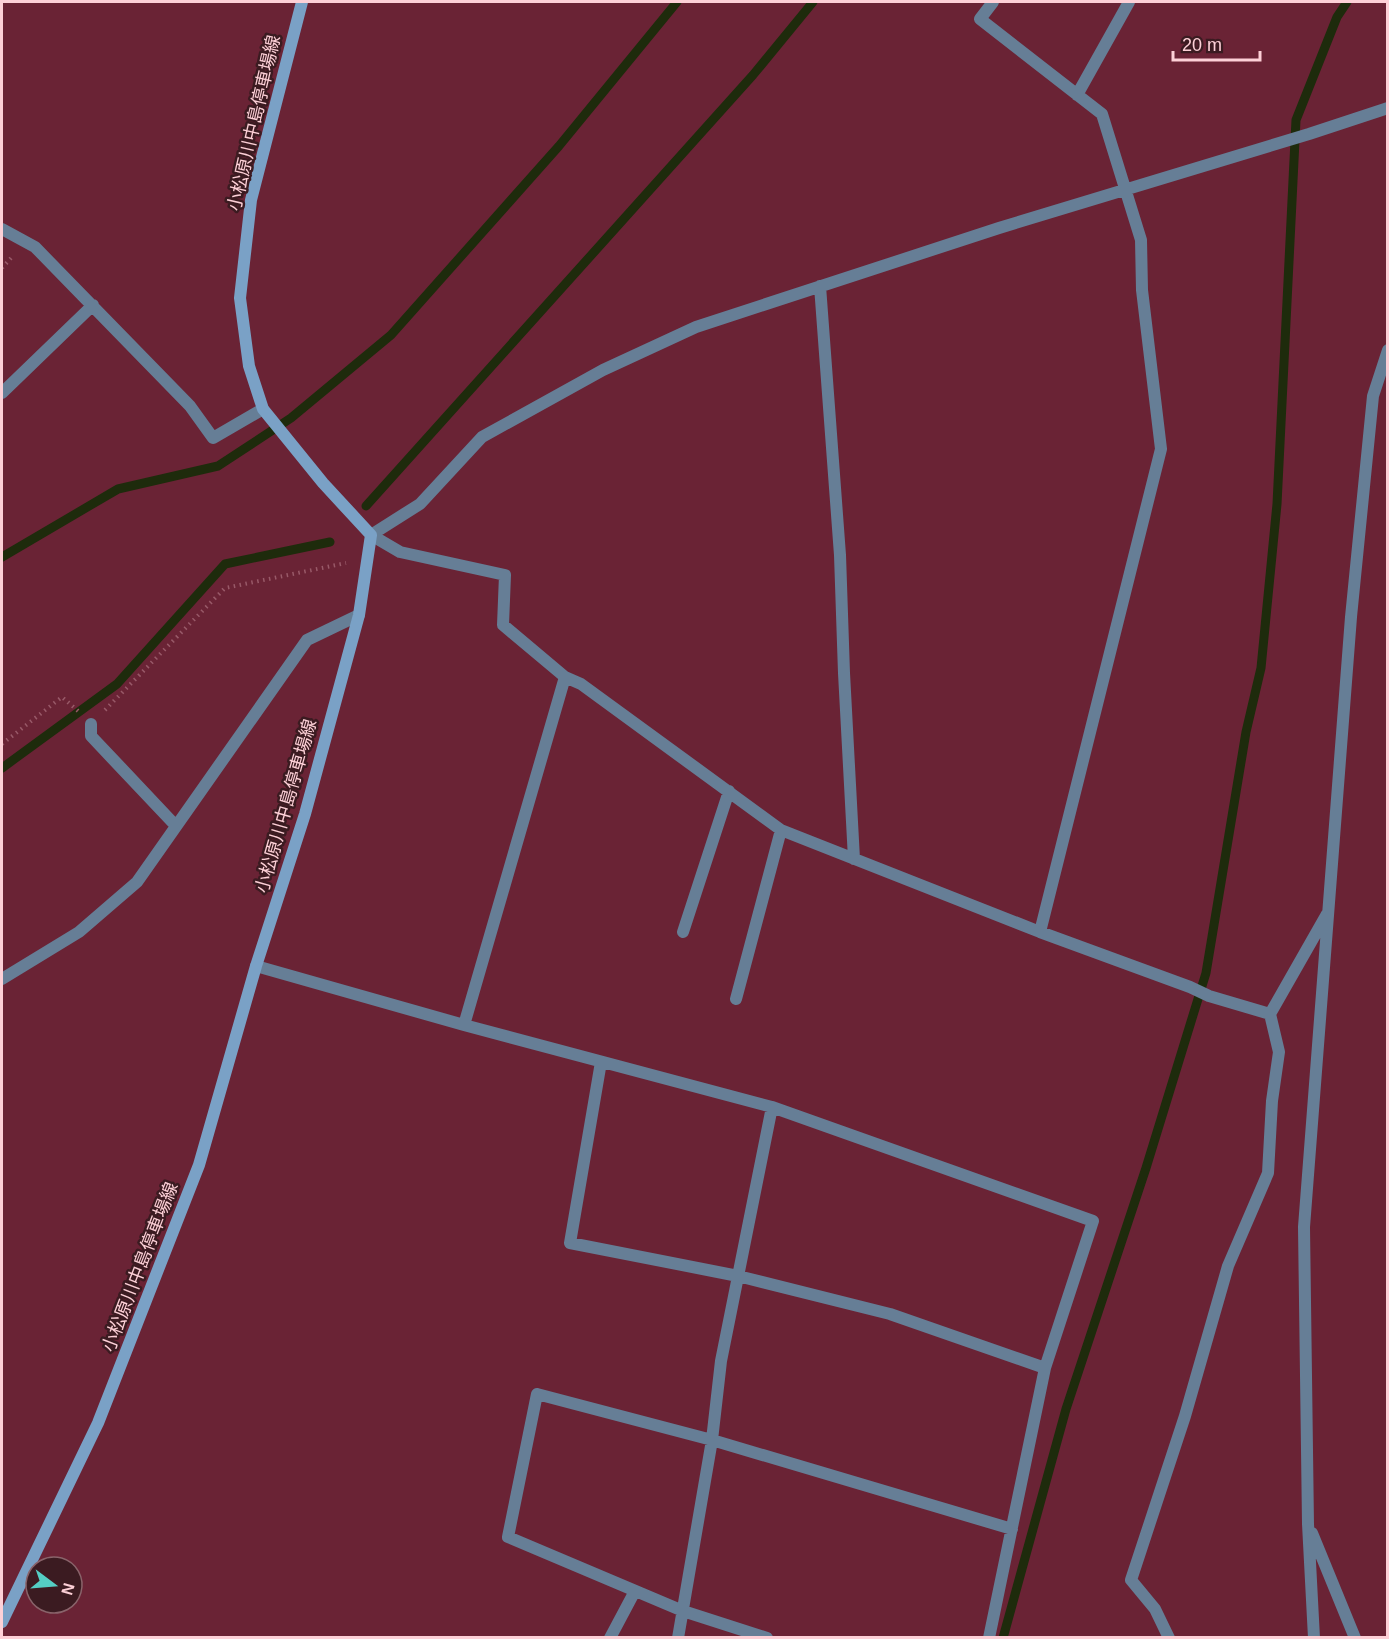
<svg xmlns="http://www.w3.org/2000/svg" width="1389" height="1639" viewBox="0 0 1389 1639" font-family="Arial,'Noto Sans JP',sans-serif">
<rect width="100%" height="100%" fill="#6a2335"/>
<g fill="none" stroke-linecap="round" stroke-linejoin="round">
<!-- stream -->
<path stroke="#1e2b0c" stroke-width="9" d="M366 506 753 75 813 2
M2 557 118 489 218 466 291 418 391 335 559 146 677 2
M2 768 117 684 225 564 330 542
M1003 1638 1066 1409 1146 1168 1206 973 1246 732 1261 668 1277 504 1296 120 1337 17 1347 2"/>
<!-- path -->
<path stroke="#985968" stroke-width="4" stroke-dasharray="1.5 4.5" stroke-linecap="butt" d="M2 268 11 258
M105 710 225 588 346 563
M2 744 62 697 78 711"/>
<!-- minor -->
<path stroke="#667e96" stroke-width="12" d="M993 2 980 19 1102 114 1141 240 1142 290 1161 449 1040 932 1190 987 1209 996 1270 1014 1279 1052 1272 1101 1268 1173 1228 1266 1185 1416 1131 1580 1155 1609 1169 1638
M1077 95 1129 2
M2 229 35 247 190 406 213 438 263 409
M820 286 840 555 844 673 854 859
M2 393 93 305
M565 677 503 625 505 575 400 552 371 535 420 504 482 437 603 370 696 327 999 228 1309 134 1388 108
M91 724V736L176 826
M683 932 729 791
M256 966 464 1025 772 1107 1093 1221 1045 1368 989 1638
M2 979 79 932 137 882 307 640 359 615
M736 999 781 830
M1270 1014 1327 914
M464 1025 565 677 581 684 781 830 1040 932
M601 1062 570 1243 738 1276 890 1314 1045 1368
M1312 1533 1355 1638
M610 1638 635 1591
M678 1638 712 1440 721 1361 772 1107
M767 1638 683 1611 508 1537 537 1394 712 1440 1012 1529
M1314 1638 1308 1524 1304 1227 1351 617 1373 396 1388 350"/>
<!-- secondary -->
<path stroke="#7aa1c6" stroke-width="12" d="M2 1622 98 1423 199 1165 256 966 305 814 359 615 371 535 323 483 263 409 249 366 240 298 251 200 302 2"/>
</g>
<g text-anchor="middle" stroke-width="5" stroke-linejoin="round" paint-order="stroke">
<!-- street labels -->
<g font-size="18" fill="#fdd0d7" stroke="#3b1b21">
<text transform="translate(254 123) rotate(-77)" y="6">小松原川中島停車場線</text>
<text transform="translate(286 806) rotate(-74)" y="6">小松原川中島停車場線</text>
<text transform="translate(140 1267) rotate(-69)" y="6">小松原川中島停車場線</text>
</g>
</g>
<!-- border -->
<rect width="1389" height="1639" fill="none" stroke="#fdd0d7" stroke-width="6"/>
<!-- north arrow -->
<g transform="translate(54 1585) rotate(106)"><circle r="28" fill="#3b1b21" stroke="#89636a" stroke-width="1.5"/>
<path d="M0-4.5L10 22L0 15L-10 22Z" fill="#55cec4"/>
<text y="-9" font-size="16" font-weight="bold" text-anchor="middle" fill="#fdd0d7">N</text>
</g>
<!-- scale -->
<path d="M1173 51v9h87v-9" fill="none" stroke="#fdd0d7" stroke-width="3"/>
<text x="1182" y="51" font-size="18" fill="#fdd0d7" stroke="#3b1b21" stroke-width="4.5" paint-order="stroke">20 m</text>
</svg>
